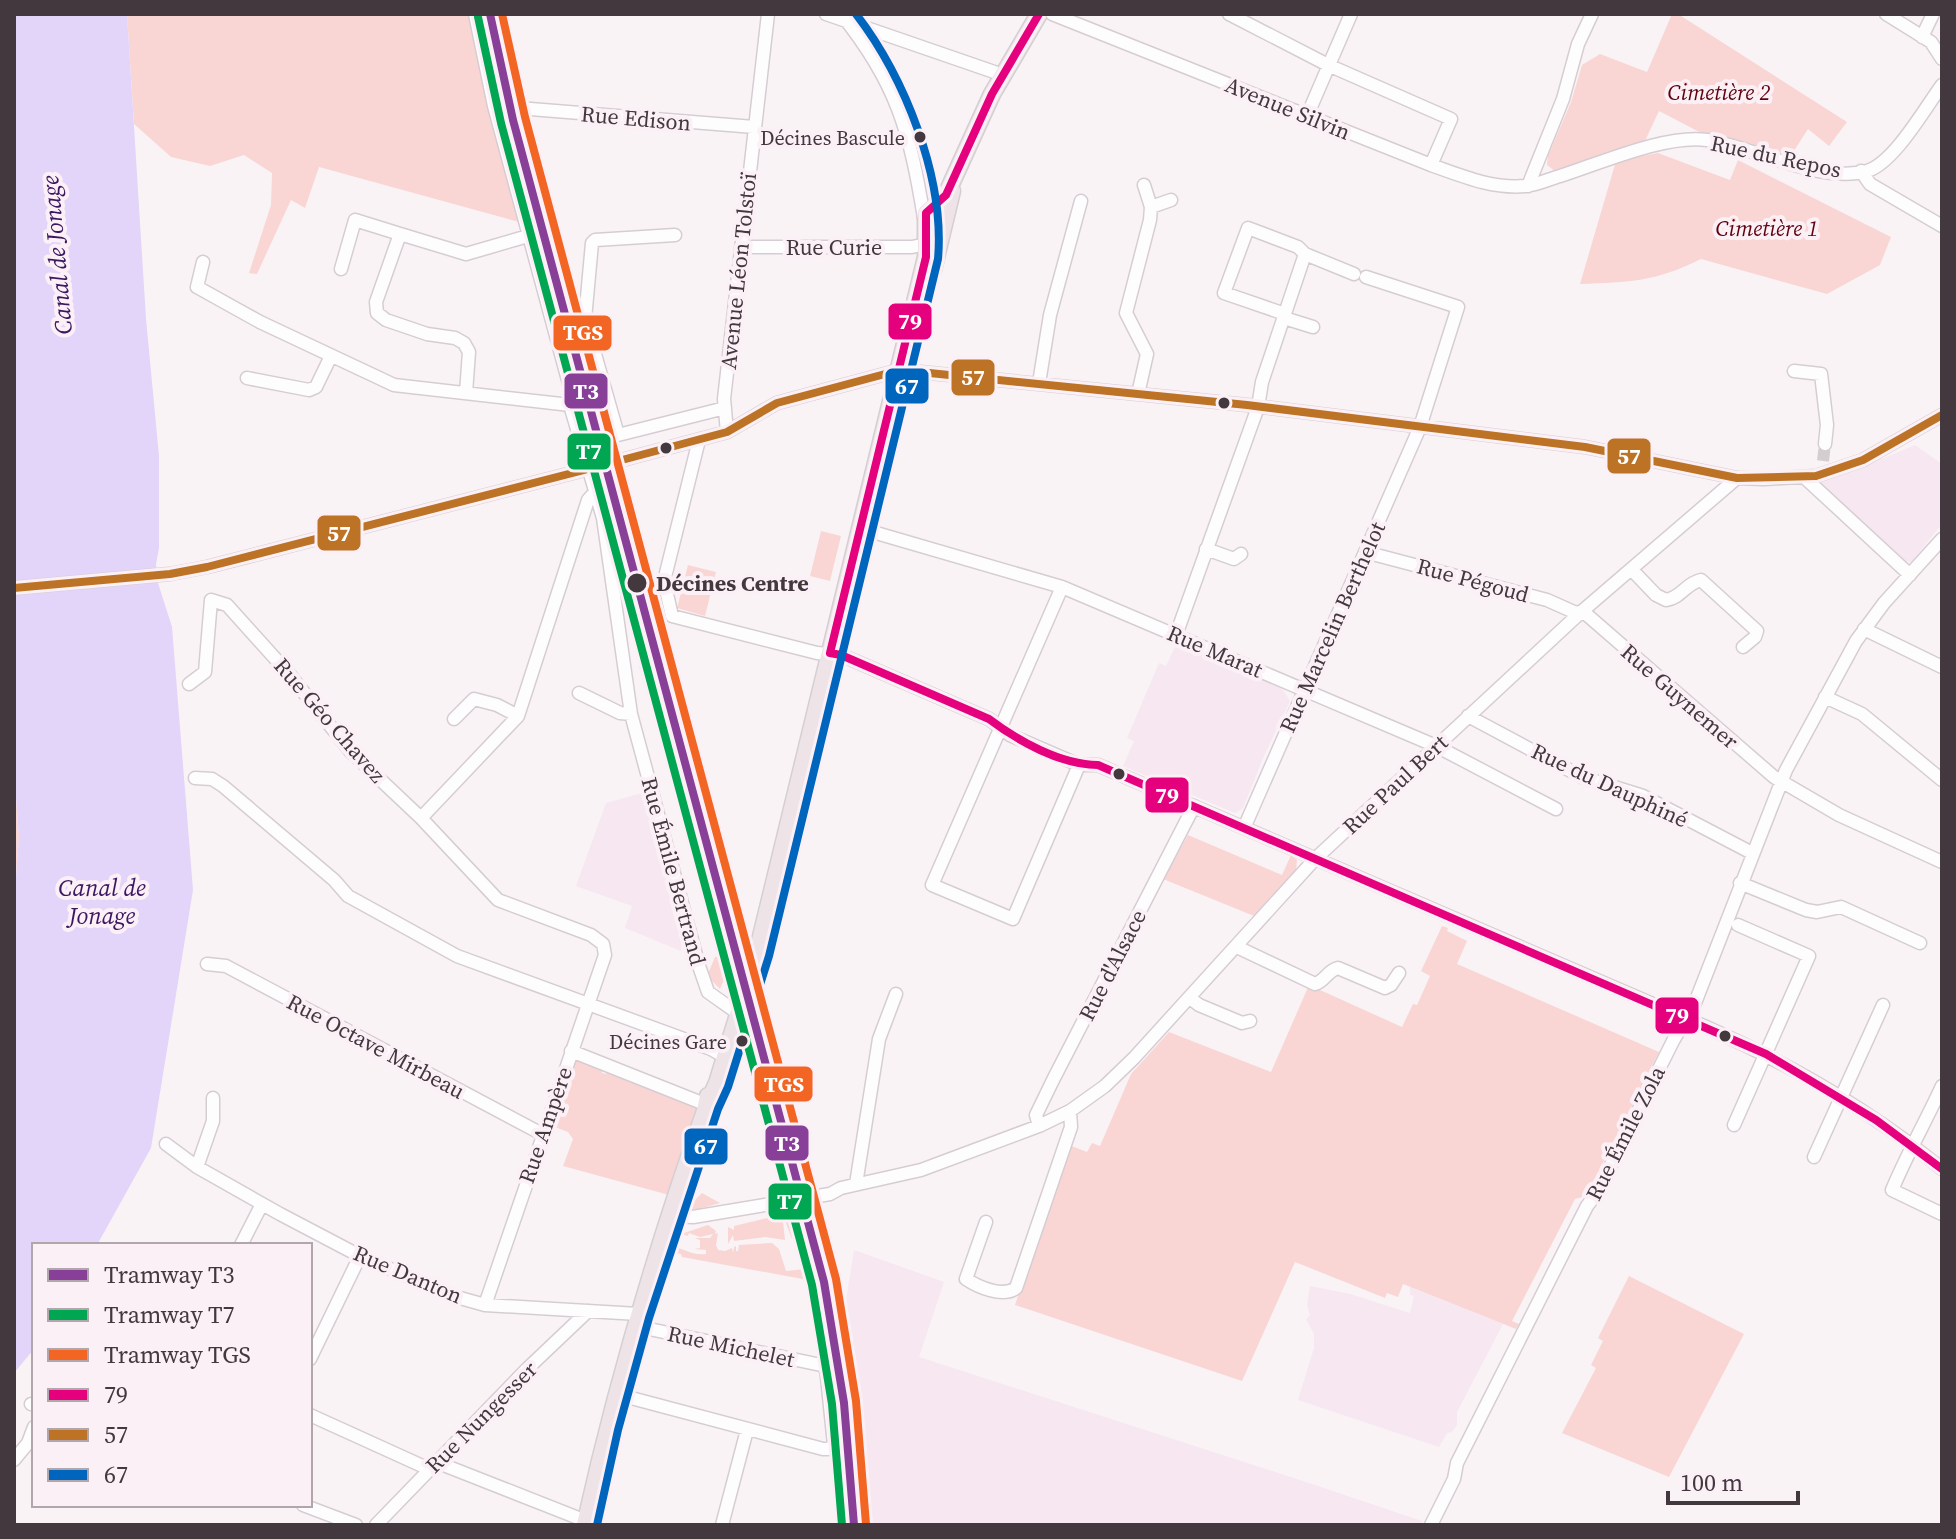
<svg xmlns="http://www.w3.org/2000/svg" width="1956" height="1539" viewBox="0 0 1956 1539" font-family="'Source Serif 4',serif">
<rect width="100%" height="100%" fill="#f9f3f6"/>
<!-- built -->
<path fill="#f6e7f0" d="M482 14H492L513 110 606 451 594 454 498 91Z
M1915 445 1942 464V524L1911 562H1902L1816 482 1855 470Z
M654 620 743 957 730 961 639 624Z
M1177 643 1281 687 1290 701 1264 756 1243 808 1235 813 1123 766 1134 741 1127 738 1156 670 1159 663 1166 666Z
M642 793 664 870 674 916 682 932 681 951 625 928 632 906 576 886 606 803Z
M758 1017 802 1184 791 1187 746 1020Z
M809 1207 840 1339 854 1250 944 1282 919 1357 1306 1482 1422 1521 1420 1525H848L843 1446 830 1348 797 1211Z
M1310 1286 1350 1294 1410 1313 1414 1296 1410 1295V1287L1503 1324 1457 1412V1425L1452 1432 1447 1433 1439 1447 1298 1400 1314 1348V1334L1306 1319 1310 1315 1307 1305Z"/>
<!-- green -->
<path fill="#f9d6d4" d="M127 14H470L479 67 519 222 319 167 305 208 291 200 257 274 249 273 271 205 272 173 244 155 210 166 171 157 134 124Z
M1672 14H1678L1847 122 1829 146 1808 129 1790 157 1709 137 1659 111 1644 143 1556 172 1547 165 1548 156 1571 102 1582 65 1600 54 1647 72Z
M1658 153 1730 180 1738 160 1891 237 1880 265 1827 294 1701 259C1655 282 1630 282 1580 284L1616 161Z
M576 346 593 412 607 409 605 413 617 448 606 451 605 448V451L596 454 595 451 568 348Z
M621 473 639 540 621 545 603 478 611 476 613 479V475Z
M821 531 841 536 830 581 810 576Z
M688 565 716 572 705 616 677 608Z
M651 620 655 625 743 957 689 760 740 958 731 960 641 623Z
M644 661 654 689 647 691 651 692 653 697 648 698 639 666 645 664Z
M14 772 19 836 14 903Z
M1188 835 1282 875 1291 855 1297 860 1296 871 1254 916 1163 879Z
M1442 926 1448 928 1447 931 1467 941 1457 964 1659 1052 1586 1196 1575 1199 1512 1321 1519 1324 1516 1329 1403 1284 1398 1297 1387 1293 1385 1298 1295 1262 1242 1381 1015 1305 1069 1145 1087 1152 1092 1143 1100 1146 1131 1074 1169 1032 1271 1072 1309 985 1402 1027 1413 1004 1417 1005 1430 976 1421 971Z
M724 955 728 970 720 989 707 976 715 957Z
M577 1058 603 1068 602 1073 606 1074 608 1069 697 1106 698 1109 669 1195 563 1166 573 1139 568 1132 552 1126Z
M702 1193 720 1203 691 1211 689 1206Z
M793 1209 800 1237 792 1239 784 1218 788 1215 785 1211Z
M782 1212 785 1240 765 1237 734 1241 733 1235 728 1244V1227L734 1230V1226L775 1216Z
M708 1225 716 1231 715 1234 718 1233 716 1245 718 1250 725 1251 732 1248 733 1253 734 1247 736 1246V1251H738L739 1245 772 1243 779 1249 786 1271 805 1269 808 1280 682 1257 681 1254 668 1252 670 1246C684 1248 692 1256 706 1254V1250L694 1249 700 1248V1240L695 1238H710L713 1234 700 1237 689 1233 688 1236 681 1234Z
M1629 1276 1744 1334 1669 1477 1562 1433 1596 1368 1591 1365 1603 1341 1598 1338Z"/>
<!-- water -->
<path fill="#e3d4fa" d="M14 14H127L146 319 159 456V548L156 564 158 583 172 627 193 890 151 1148 97 1245H34V1349L14 1373V903L19 836 14 772Z"/>
<g fill="none" stroke-linecap="round" stroke-linejoin="round">
<!-- minor-tunnel -->
<path stroke="#d5ced1" stroke-width="12" stroke-dasharray="12 6" stroke-linecap="butt" d="M1823 461 1825 444"/>
<defs>
<path id="minor" d="M475 14 494 106 572 395 570 405 603 518 631 714 699 966 708 992 739 1014
M826 14 1003 75
M841 14C897 83 910 132 924 218
M1052 14 1431 165C1462 176 1492 189 1525 186 1537 185 1549 179 1560 176 1601 163 1666 134 1707 140 1753 147 1821 184 1867 171 1894 163 1925 108 1942 85
M1229 14 1328 65 1451 119 1431 165
M1886 14 1931 42 1942 59
M1922 37 1933 14
M518 108 754 127
M1307 116 1351 14
M1861 171 1870 184 1942 226
M1528 186 1563 99 1578 44 1592 14
M1151 207 1171 200
M675 235 595 240 592 243 585 319 618 435 725 408
M741 247H912L926 244
M1305 254 1354 274
M203 262 197 287 260 322 394 385 570 405
M341 269 355 220 400 234
M1284 318 1313 327
M1794 371 1821 374 1827 425 1825 444
M247 378 309 390 316 387 331 356
M1039 383 1050 315 1081 201
M466 393 469 352 464 343 455 338 427 334 386 320 377 313 376 302 400 234 466 254 528 236
M1138 394 1147 354 1126 313 1150 220 1151 207 1144 185
M727 432 724 399 768 14
M699 440 664 581 672 616 817 653 841 655 989 719 1010 735 1079 765H1098L1706 1027C1790 1064 1871 1111 1942 1169
M1804 477 1910 575
M859 528 1062 587 1436 746 1556 809
M1206 549 1234 559 1241 554
M1365 552 1547 600 1574 612 1586 614 1774 777 1839 815 1942 862
M1632 570 1656 595 1666 600C1681 598 1686 583 1701 580L1757 631 1755 637 1743 647
M1062 587 932 885 1013 919 1079 765
M14 588 170 574 207 567 588 469C600 471 611 466 622 460L727 432 777 403 900 370 1247 405 1585 447 1737 478 1764 479 1816 476 1863 460 1942 415
M1864 629 1942 667
M1176 635 1258 407 1262 382 1305 254 1298 247 1248 228 1224 293 1285 314
M189 684 205 672 211 600 227 605 290 675 351 752 421 818 498 900 591 935 603 944 605 955 485 1305
M579 693 620 713 631 714
M1825 697 1862 714 1942 780
M1468 716 1582 777 1643 796 1752 853
M454 719 474 699 497 705 518 716
M195 778 212 779 223 786 334 880 348 896 457 956 711 1049 725 1057
M421 818 518 716 588 500 595 492
M1244 828 1420 427 1458 307 1366 277
M1740 883 1806 910 1817 912 1841 907 1920 943
M1237 947 1315 984C1325 981 1327 971 1338 968L1385 988 1391 985 1399 973
M207 964 226 966 542 1134
M1190 998 1199 1005 1242 1023 1250 1021
M571 1051 707 1105
M1942 1086C1926 1121 1907 1154 1892 1190L1942 1214
M1734 1125 1809 956 1738 925
M1039 1126 1036 1115 1053 1080 1194 806
M166 1144 197 1167 280 1214 360 1256 453 1296 485 1305 638 1314
M1814 1157 1883 1005
M197 1167 213 1121V1098
M856 1184 879 1039 896 994
M671 1216 693 1217 830 1194 841 1188 921 1170 1039 1126 1070 1111 1105 1086 1134 1058 1315 859 1580 613 1737 478
M986 1222 966 1279C978 1287 1003 1298 1016 1288L1071 1127 1070 1111
M241 1245 262 1204
M310 1359 360 1256
M616 1394 823 1449H828L834 1445 827 1377 826 1369 821 1365 635 1326
M31 1404 34 1405
M310 1415 429 1469
M14 1460 28 1443 34 1427
M436 1462 586 1521
M303 1505 356 1525
M376 1525 527 1369 588 1311
M722 1525 747 1430
M1431 1525 1454 1479 1457 1463 1587 1206 1597 1193 1673 1041 1695 1003 1786 770 1856 641 1884 603 1942 539"/>
<path id="major" d="M933 270 952 191
M707 1105 717 1083 757 953 926 257V213L946 195 992 94 1039 14
M585 1525C616 1385 657 1247 705 1111L708 1096"/>
</defs>
<!-- minor casing -->
<use href="#minor" stroke="#d6cdd3" stroke-width="15"/>
<!-- major casing -->
<use href="#major" stroke="#d4cfd2" stroke-width="19"/>
<!-- minor -->
<use href="#minor" stroke="#fefdfe" stroke-width="12"/>
<!-- major -->
<use href="#major" stroke="#eee4e8" stroke-width="16"/>
<defs>
<path id="bus-1" d="M830 653 841 655 989 719C1018 741 1061 765 1098 765L1766 1054 1876 1120 1942 1169
M830 653 926 257V213L946 195 992 94 1039 14"/>
<path id="bus-2" d="M14 588 170 574 207 567 588 469 605 468 622 460 727 432 777 403 900 370 1247 405 1585 447 1737 478 1816 476 1863 460 1942 415"/>
<path id="bus-3" d="M597 1525 618 1430 649 1318 718 1109 728 1087 769 956 938 259C945 178 905 78 856 14"/>
</defs>
<!-- bus-1 casing -->
<use href="#bus-1" stroke="#fcf0f7" stroke-width="14"/>
<!-- bus-2 casing -->
<use href="#bus-2" stroke="#fcf0f7" stroke-width="14"/>
<!-- bus-3 casing -->
<use href="#bus-3" stroke="#fcf0f7" stroke-width="14"/>
<!-- bus-1 -->
<use href="#bus-1" stroke="#e5007d" stroke-width="8"/>
<!-- bus-2 -->
<use href="#bus-2" stroke="#bc7326" stroke-width="8"/>
<!-- bus-3 -->
<use href="#bus-3" stroke="#0065bd" stroke-width="8"/>
<defs>
<path id="tram-1" d="M490 14 513 120 824 1282 844 1403 854 1525"/>
<path id="tram-2" d="M478 17 501 123 812 1285 832 1404 842 1525"/>
<path id="tram-3" d="M502 14 525 117 836 1279 856 1401 866 1524"/>
</defs>
<!-- tram-1 casing -->
<use href="#tram-1" stroke="#fcf0f7" stroke-width="14"/>
<!-- tram-2 casing -->
<use href="#tram-2" stroke="#fcf0f7" stroke-width="14"/>
<!-- tram-3 casing -->
<use href="#tram-3" stroke="#fcf0f7" stroke-width="14"/>
<!-- tram-1 -->
<use href="#tram-1" stroke="#873f98" stroke-width="8"/>
<!-- tram-2 -->
<use href="#tram-2" stroke="#00a651" stroke-width="8"/>
<!-- tram-3 -->
<use href="#tram-3" stroke="#f26522" stroke-width="8"/>
</g>
<!-- markers -->
<g fill="#44383f" stroke="#fcf0f7" stroke-width="3">
<circle cx="920" cy="137" r="7"/>
<circle cx="1224" cy="403" r="7"/>
<circle cx="666" cy="448" r="7"/>
<circle cx="637" cy="583" r="11"/>
<circle cx="1119" cy="774" r="7"/>
<circle cx="1725" cy="1036" r="7"/>
<circle cx="742" cy="1041" r="7"/>
</g>
<g text-anchor="middle" stroke-width="8" stroke-linejoin="round" paint-order="stroke">
<!-- bus labels -->
<g font-size="20" fill="#44383f" stroke="#fcf0f7" text-anchor="end">
<text x="905" y="145">Décines Bascule</text>
<text x="727" y="1049">Décines Gare</text>
</g>
<!-- park labels -->
<g font-size="22" font-style="italic" fill="#5f000c" stroke="#fcf0f7">
<text x="1719" y="100">Cimetière 2</text>
<text x="1767" y="236">Cimetière 1</text>
</g>
<!-- street labels -->
<g font-size="22" fill="#44383f" stroke="#fcf0f7">
<text transform="translate(1288 108) rotate(22)" y="8">Avenue Silvin</text>
<text transform="translate(636 118) rotate(5)" y="8">Rue Edison</text>
<text transform="translate(1776 156) rotate(12)" y="8">Rue du Repos</text>
<text x="834" y="255">Rue Curie</text>
<text transform="translate(738 271) rotate(-84)" y="8">Avenue Léon Tolstoï</text>
<text transform="translate(1473 580) rotate(15)" y="8">Rue Pégoud</text>
<text transform="translate(1332 627) rotate(-66)" y="8">Rue Marcelin Berthelot</text>
<text transform="translate(1215 651) rotate(23)" y="8">Rue Marat</text>
<text transform="translate(1680 696) rotate(41)" y="8">Rue Guynemer</text>
<text transform="translate(330 720) rotate(49)" y="8">Rue Géo Chavez</text>
<text transform="translate(1395 784) rotate(-43)" y="8">Rue Paul Bert</text>
<text transform="translate(1610 785) rotate(25)" y="8">Rue du Dauphiné</text>
<text transform="translate(674 871) rotate(75)" y="8">Rue Émile Bertrand</text>
<text transform="translate(1112 965) rotate(-63)" y="8">Rue d'Alsace</text>
<text transform="translate(376 1046) rotate(28)" y="8">Rue Octave Mirbeau</text>
<text transform="translate(545 1125) rotate(-71)" y="8">Rue Ampère</text>
<text transform="translate(1625 1133) rotate(-63)" y="8">Rue Émile Zola</text>
<text transform="translate(408 1274) rotate(23)" y="8">Rue Danton</text>
<text transform="translate(731 1346) rotate(12)" y="8">Rue Michelet</text>
<text transform="translate(481 1417) rotate(-45)" y="8">Rue Nungesser</text>
</g>
<!-- stop labels -->
<g font-size="22" font-weight="bold" fill="#44383f" stroke="#fcf0f7" text-anchor="start">
<text x="656" y="591">Décines Centre</text>
</g>
<!-- water labels -->
<g font-size="24" font-style="italic" fill="#3b1762" stroke="#fcf0f7">
<text transform="translate(57 255) rotate(-95)" y="8">Canal de Jonage</text>
<text x="102" y="896">Canal de<tspan x="102" dy="28">Jonage</tspan></text>
</g>
</g>
<g stroke="#fcf0f7" stroke-width="3">
<rect x="887" y="302" width="46" height="39" rx="8" fill="#e5007d"/>
<rect x="552" y="314" width="61" height="38" rx="8" fill="#f26522"/>
<rect x="950" y="358" width="46" height="39" rx="8" fill="#bc7326"/>
<rect x="884" y="367" width="46" height="38" rx="8" fill="#0065bd"/>
<rect x="563" y="372" width="46" height="38" rx="8" fill="#873f98"/>
<rect x="566" y="432" width="46" height="39" rx="8" fill="#00a651"/>
<rect x="1606" y="437" width="46" height="38" rx="8" fill="#bc7326"/>
<rect x="316" y="514" width="46" height="38" rx="8" fill="#bc7326"/>
<rect x="1144" y="776" width="46" height="38" rx="8" fill="#e5007d"/>
<rect x="1654" y="996" width="46" height="39" rx="8" fill="#e5007d"/>
<rect x="753" y="1065" width="61" height="38" rx="8" fill="#f26522"/>
<rect x="764" y="1124" width="46" height="38" rx="8" fill="#873f98"/>
<rect x="683" y="1127" width="46" height="39" rx="8" fill="#0065bd"/>
<rect x="767" y="1182" width="46" height="39" rx="8" fill="#00a651"/>
</g>
<g font-size="22" text-anchor="middle" font-weight="bold" fill="#fff">
<text x="910" y="329">79</text>
<text x="583" y="340">TGS</text>
<text x="973" y="385">57</text>
<text x="907" y="394">67</text>
<text x="586" y="399">T3</text>
<text x="589" y="459">T7</text>
<text x="1629" y="464">57</text>
<text x="339" y="541">57</text>
<text x="1167" y="803">79</text>
<text x="1677" y="1023">79</text>
<text x="784" y="1092">TGS</text>
<text x="787" y="1151">T3</text>
<text x="706" y="1154">67</text>
<text x="790" y="1209">T7</text>
</g>
<!-- border -->
<rect width="1956" height="1539" fill="none" stroke="#44383f" stroke-width="32"/>
<!-- legend -->
<rect x="32" y="1243" width="280" height="264" fill="#fcf0f7" stroke="#b2a6ad" stroke-width="2"/>
<rect x="48" y="1269" width="40" height="12" fill="#873f98" stroke="#b2a6ad" stroke-width="2"/>
<text x="104" y="1283" font-size="24" fill="#44383f">Tramway T3</text>
<rect x="48" y="1309" width="40" height="12" fill="#00a651" stroke="#b2a6ad" stroke-width="2"/>
<text x="104" y="1323" font-size="24" fill="#44383f">Tramway T7</text>
<rect x="48" y="1349" width="40" height="12" fill="#f26522" stroke="#b2a6ad" stroke-width="2"/>
<text x="104" y="1363" font-size="24" fill="#44383f">Tramway TGS</text>
<rect x="48" y="1389" width="40" height="12" fill="#e5007d" stroke="#b2a6ad" stroke-width="2"/>
<text x="104" y="1403" font-size="24" fill="#44383f">79</text>
<rect x="48" y="1429" width="40" height="12" fill="#bc7326" stroke="#b2a6ad" stroke-width="2"/>
<text x="104" y="1443" font-size="24" fill="#44383f">57</text>
<rect x="48" y="1469" width="40" height="12" fill="#0065bd" stroke="#b2a6ad" stroke-width="2"/>
<text x="104" y="1483" font-size="24" fill="#44383f">67</text>
<!-- scale -->
<path d="M1668 1491v12h130v-12" fill="none" stroke="#44383f" stroke-width="4"/>
<text x="1680" y="1491" font-size="24" fill="#44383f" stroke="#fcf0f7" stroke-width="6" paint-order="stroke">100 m</text>
</svg>
